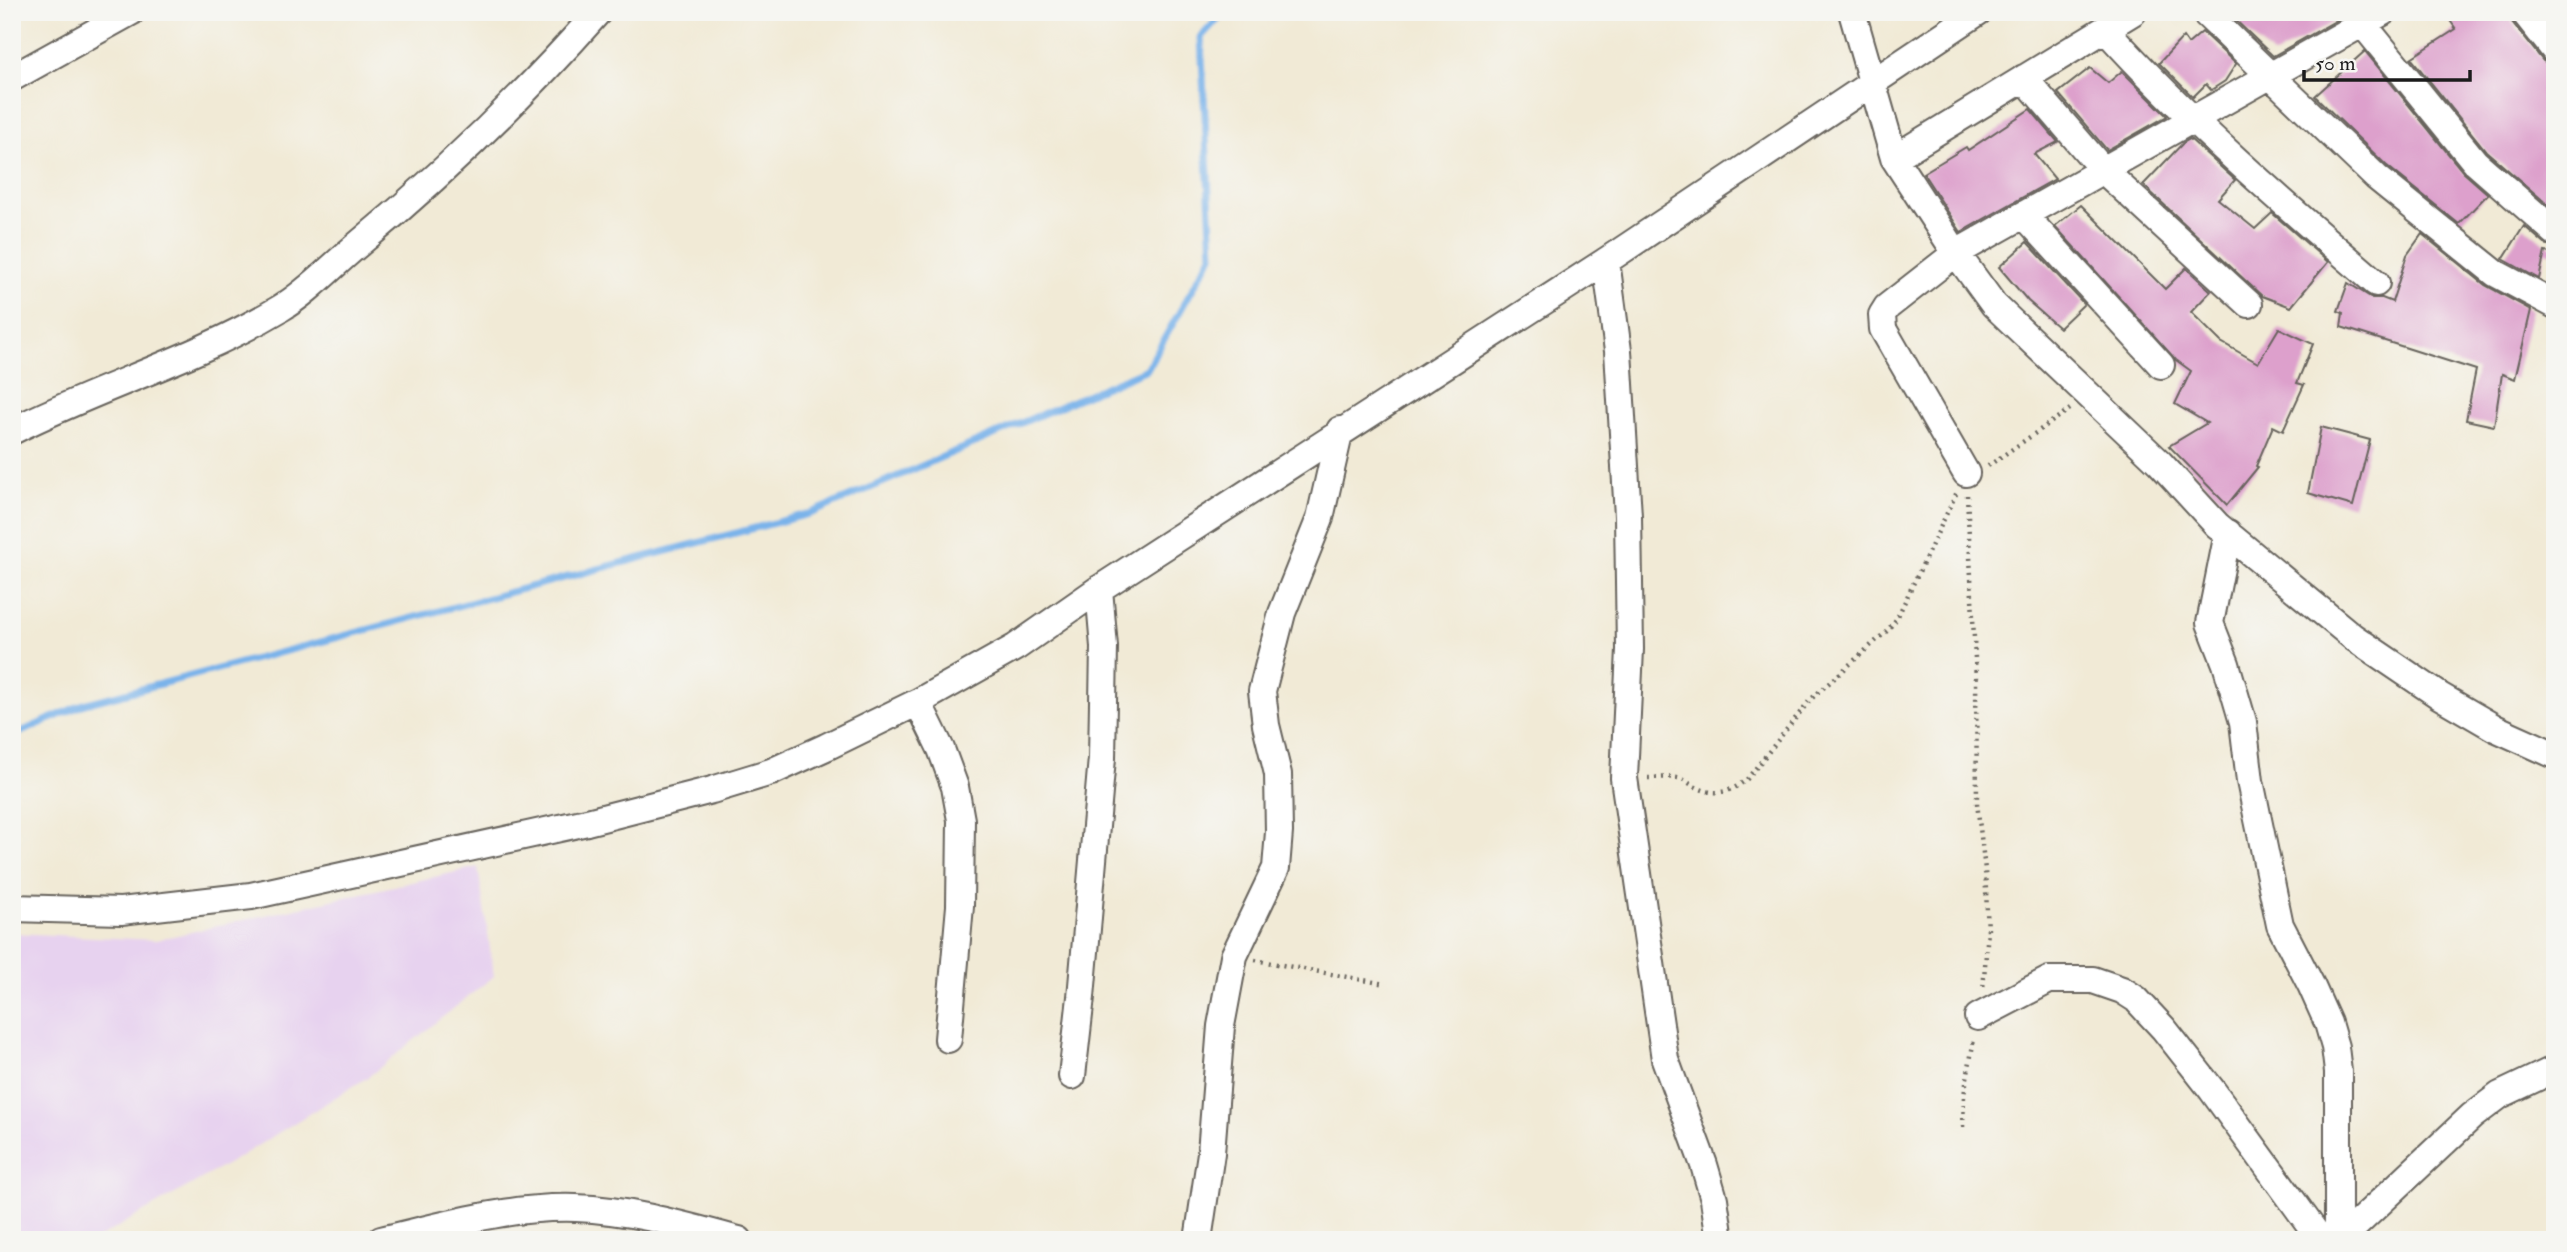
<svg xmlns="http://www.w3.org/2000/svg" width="2567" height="1252" viewBox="0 0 2567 1252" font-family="'IM FELL Double Pica',serif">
<rect width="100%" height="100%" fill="#f6f6f2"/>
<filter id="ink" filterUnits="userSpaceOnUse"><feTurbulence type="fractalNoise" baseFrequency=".0143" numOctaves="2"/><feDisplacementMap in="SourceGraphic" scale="14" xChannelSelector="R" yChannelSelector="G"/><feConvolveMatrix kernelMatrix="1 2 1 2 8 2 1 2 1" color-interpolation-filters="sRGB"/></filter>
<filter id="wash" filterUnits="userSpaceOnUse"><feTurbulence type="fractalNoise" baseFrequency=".00686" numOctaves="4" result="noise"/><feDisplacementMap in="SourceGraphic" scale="28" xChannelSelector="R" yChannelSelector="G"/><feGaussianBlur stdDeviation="1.57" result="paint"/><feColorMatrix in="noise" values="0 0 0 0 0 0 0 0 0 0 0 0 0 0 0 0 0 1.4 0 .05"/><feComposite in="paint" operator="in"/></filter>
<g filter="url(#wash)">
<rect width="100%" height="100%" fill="#f1ead6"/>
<!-- built -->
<path fill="#e7d2ef" d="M478 867 494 976 368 1077 241 1156 95 1240H12V933L156 940Z"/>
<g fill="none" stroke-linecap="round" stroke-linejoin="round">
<!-- stream -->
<path stroke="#7ab3ea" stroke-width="7" d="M12 736 84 704 812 513 1147 369 1212 255 1201 37 1224 12"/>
</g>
<g id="blocks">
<!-- building -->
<path fill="#dda0cc" d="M2227 12H2351L2273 56Z
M2444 12H2509L2512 22 2543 61 2555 66V211L2486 151 2411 58 2456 29Z
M2202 32 2236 64 2225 81 2211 90 2206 84 2193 97 2159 63 2183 37 2188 44Z
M2365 51 2463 172 2488 194 2459 224 2386 165 2315 96Z
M2090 68 2108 83 2122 71 2167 116 2107 150 2058 93Z
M2030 109 2058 142 2034 154 2055 179 1961 232 1923 173 1966 147 1968 150Z
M2190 139 2235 180 2218 199 2255 229 2272 213 2328 262 2291 307 2262 296 2143 185 2183 143Z
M2081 205 2165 289 2186 268 2211 291 2191 312 2221 342 2258 363 2279 328 2313 344 2297 383 2304 385 2283 431 2273 426 2256 466 2258 467 2227 505 2169 446 2207 423 2175 404 2191 371 2176 360 2055 226Z
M2524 226 2545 244 2555 247V254L2545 252 2539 279 2503 259Z
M2422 234 2485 285 2531 310 2515 379 2502 374 2494 426 2466 420 2476 370 2341 327 2343 313 2338 311 2348 283 2372 298H2382L2392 302 2407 255Z
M2027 242 2084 304 2059 328 2028 301 1999 267Z
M2321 427 2370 440 2353 506 2308 493Z"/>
</g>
</g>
<g filter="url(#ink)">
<use href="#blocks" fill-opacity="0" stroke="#67645d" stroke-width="2"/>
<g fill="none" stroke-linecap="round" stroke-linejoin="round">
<defs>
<path id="minor" d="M1852 12 1894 158 1956 253 1994 305 2160 463 2217 525 2353 637 2440 696 2495 728 2555 755
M2204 12 2376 177 2495 273 2555 305
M2524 12 2555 51
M2362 23 2475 162 2555 232
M2105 29C2188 121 2282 202 2376 283
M12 78 131 12
M2024 78 2103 170 2249 304
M1894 158 2133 12
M2024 215 2161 365
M1606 261 1618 351 1628 516 1630 649 1624 778 1665 1059 1704 1165 1714 1199 1720 1240
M12 431C101 386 196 359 281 308 308 292 331 267 355 247 441 176 524 96 598 12
M1966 473 1883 329 1882 315 1887 307 1956 253 2383 12
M2228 533 2210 623 2226 664 2243 722 2250 781 2280 925 2311 985 2328 1023 2335 1047 2338 1072V1240
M918 702 941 749 955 787 961 820 960 906 948 1039
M12 908 121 911 251 896 587 822 712 790 771 772 826 747 918 702 1016 647 1099 589 1606 261 1978 12
M1978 1017 2049 980H2093L2122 990 2136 999 2164 1029 2212 1090 2321 1240
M1072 1076 1081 997 1102 758 1104 647 1099 589
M381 1240C445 1225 509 1206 576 1208 632 1210 686 1226 739 1240
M1198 1240 1211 1153 1221 1026 1234 956 1276 868 1279 832 1278 774 1266 725 1262 691 1282 613 1320 518 1340 430
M2340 1240 2472 1116 2500 1095 2555 1069"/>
</defs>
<!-- minor casing -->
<use href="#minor" stroke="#67645d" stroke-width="30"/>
<!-- path -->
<path stroke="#67645d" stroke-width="4.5" stroke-dasharray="2 5" stroke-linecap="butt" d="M1988 466 2070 409
M1967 495 1976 679 1977 803 1985 870 1988 931 1983 989
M1648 778C1658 778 1672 776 1682 779 1687 781 1691 785 1696 787 1715 797 1732 792 1747 779L1810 700 1887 631 1897 618 1957 492
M1255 960 1385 984
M1963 1127 1964 1095 1974 1039"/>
<!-- minor -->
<use href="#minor" stroke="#fff" stroke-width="26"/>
</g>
</g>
<!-- margin -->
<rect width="2567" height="1252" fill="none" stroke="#f6f6f2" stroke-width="42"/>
<!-- scale -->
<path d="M2304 70v10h166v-10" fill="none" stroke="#1c1c1c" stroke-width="3.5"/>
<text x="2315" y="70" font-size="21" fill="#1c1c1c" stroke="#f6f6f2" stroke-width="5" paint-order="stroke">50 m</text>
</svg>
